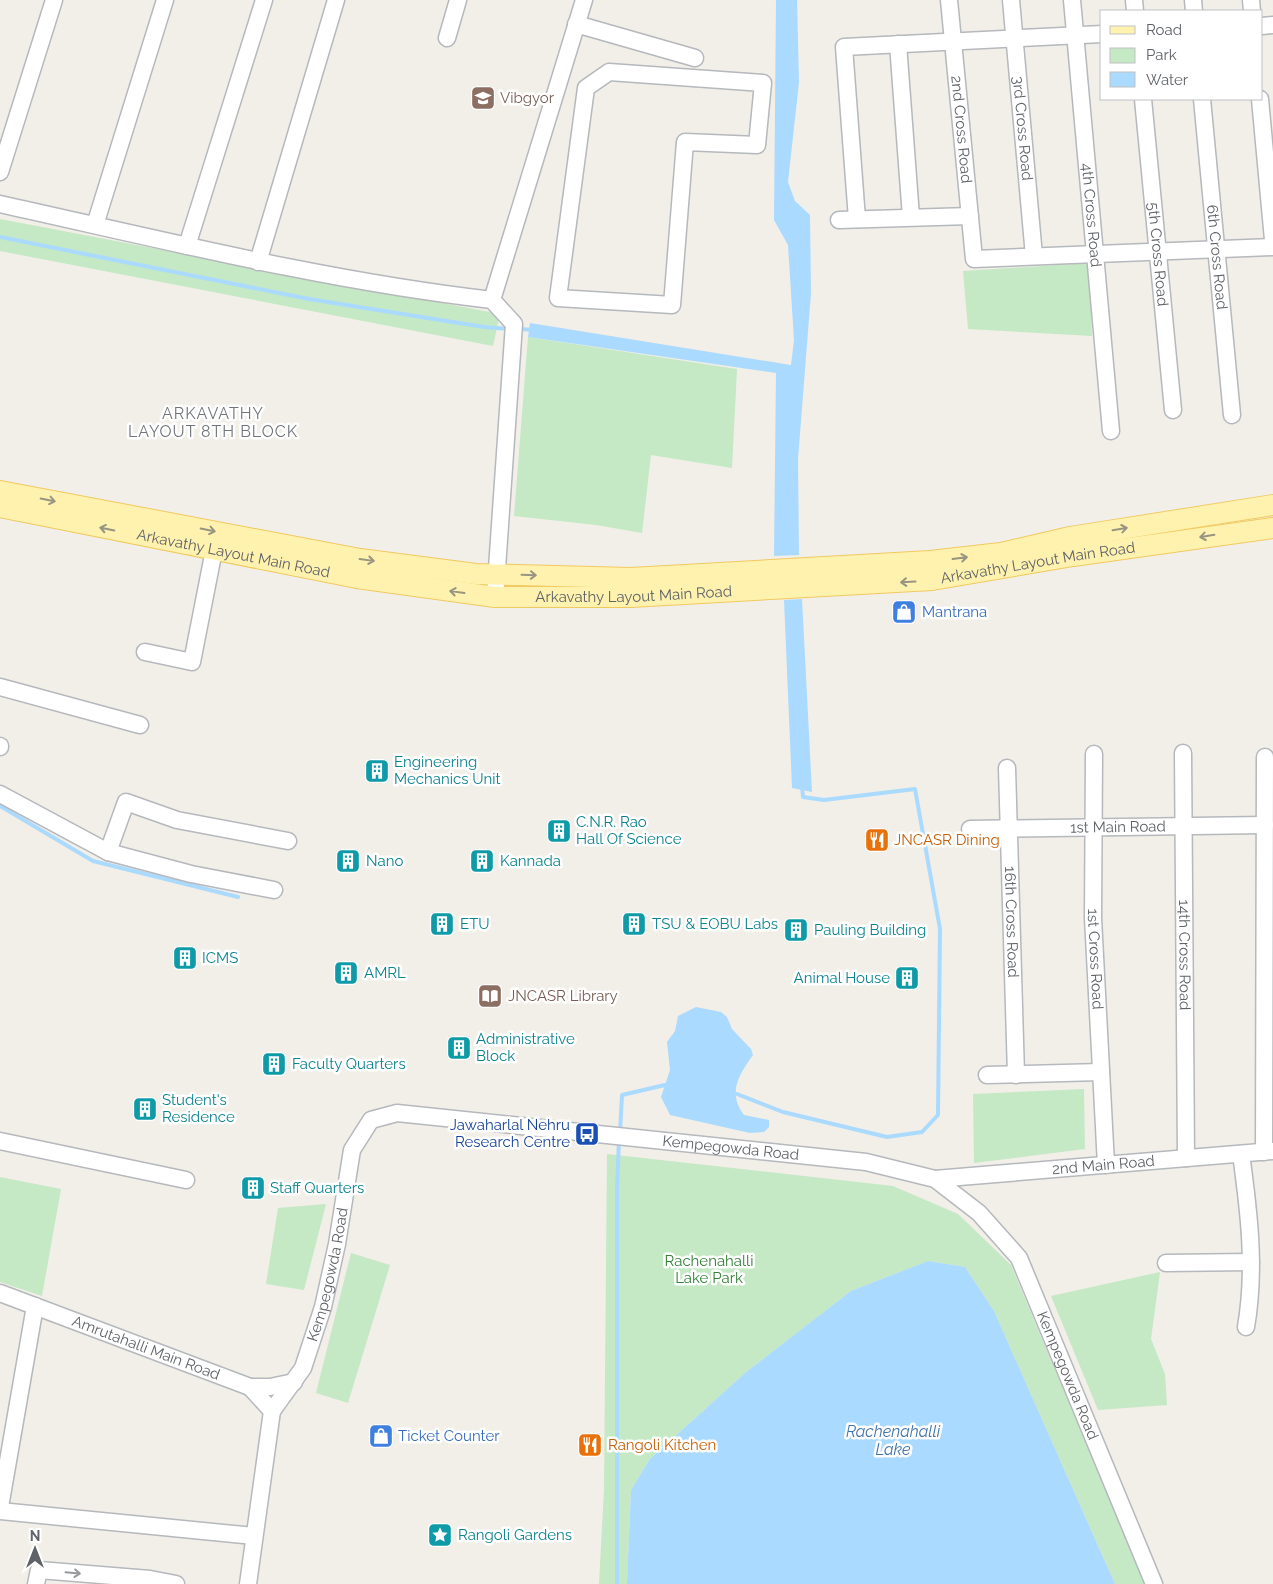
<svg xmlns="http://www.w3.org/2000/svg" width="1273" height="1584" viewBox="0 0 1273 1584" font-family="Raleway,sans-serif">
<rect width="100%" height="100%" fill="#f1efe8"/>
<!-- green -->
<path fill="#c5e8c5" d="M0 219 500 314 493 346 0 251Z
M1089 263 1092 336 968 329 963 271Z
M528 337 737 369 732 468 651 455 642 533 596 525 514 516Z
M1084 1089 1085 1149 974 1163 973 1094Z
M607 1154 893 1186 958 1214 1011 1265 1145 1584H1115L994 1311 965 1267 928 1261 851 1291 745 1373 650 1459 631 1490 627 1584H599L604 1489Z
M0 1177 61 1189 42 1296 0 1282Z
M326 1204 304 1290 266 1284 278 1208Z
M351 1253 390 1265 348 1403 316 1393Z
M1160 1272 1151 1339 1165 1374 1167 1405 1098 1410 1051 1296Z"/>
<!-- water -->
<path fill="#aadaff" d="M776 0H797L799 82 788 182 795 201 810 215 811 293 798 459 799 555 774 556 776 373 528 337 530 323 791 365 794 340 788 245 774 220Z
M802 599 812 792 792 788 784 600Z
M696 1007 721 1012 727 1017 732 1029 751 1049 753 1055C739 1075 727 1092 744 1115L769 1120V1127L764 1132 750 1133 670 1115 661 1097 670 1070 667 1042 675 1031 678 1016Z
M928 1261 965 1267 994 1311 1115 1584H627L631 1490 650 1459 745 1373 851 1291Z"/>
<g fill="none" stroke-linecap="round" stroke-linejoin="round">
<!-- stream -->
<path stroke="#aadaff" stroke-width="4" d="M0 237 309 299 484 327 509 329
M519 329 534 330
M0 806 93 861 238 897
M737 1094 783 1112 887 1137 922 1132 938 1115 940 929 915 789 824 800 803 797 802 786
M620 1133 622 1095 665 1085
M617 1584V1187L619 1140"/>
<defs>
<g id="minor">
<path id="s1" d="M949 0 974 259 1273 247"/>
<path id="s2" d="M1011 0 1034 256"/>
<path id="s3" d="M1072 0 1111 431"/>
<path d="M1134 0 1135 11"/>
<path d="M1193 0 1194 11"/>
<path d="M1251 0 1252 11"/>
<path d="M576 24 695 58"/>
<path d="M1262 26 1273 25"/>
<path d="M447 38 458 0"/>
<path d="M898 44 911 217"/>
<path d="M609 72 763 83 757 145 685 142 672 305 558 298 586 88Z"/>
<path id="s4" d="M1143 99 1173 410"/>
<path id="s5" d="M1202 99 1232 415"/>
<path d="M1260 99 1273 240"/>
<path d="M0 172 54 0"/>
<path d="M0 204C163 240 326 281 492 300L514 324 495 597"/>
<path d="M857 219 844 47 1102 34"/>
<path d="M839 220 970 216"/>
<path d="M95 225 165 0"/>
<path d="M187 246 264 0"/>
<path d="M258 262 336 0"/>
<path d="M492 300 584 0"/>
<path d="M145 652 192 662 214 550"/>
<path d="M0 687 140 725"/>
<path d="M0 746V747"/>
<path id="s6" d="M1183 753 1186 1158"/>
<path id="s7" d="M1094 754 1093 918 1106 1165"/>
<path id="s8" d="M1007 768 1016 1075"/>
<path d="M0 794 108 852 191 874 274 890"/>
<path id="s9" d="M970 829 1265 825"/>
<path d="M108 852 126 802 177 820 288 841"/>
<path d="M987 1075 1101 1072"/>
<path d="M0 1141 186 1180"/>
<path d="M1264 1152 1265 757"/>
<path d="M1241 1154C1249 1212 1256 1269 1246 1327"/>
<path id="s10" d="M935 1179 1273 1151"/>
<path d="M1166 1263 1251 1262"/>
<path id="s11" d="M0 1293 250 1387H270L294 1382"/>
<path id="s12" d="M272 1411 303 1368 323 1307 337 1244 352 1150 371 1120 397 1113 866 1162 935 1179 979 1213 1019 1258 1154 1584"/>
<path d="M0 1507 35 1306"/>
<path d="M0 1511 254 1536"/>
<path d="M36 1584 39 1570 150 1579 176 1584"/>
<path d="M248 1584 272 1411 250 1387"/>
</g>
<g id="major">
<path d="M0 491 360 559 476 574 631 578 930 561 1001 553 1070 537 1273 505"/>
<path id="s13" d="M0 507 357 578 495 597H631L932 580 1073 556 1273 528"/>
</g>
</defs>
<!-- minor casing -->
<use href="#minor" stroke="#b5b8bc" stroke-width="19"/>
<!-- major casing -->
<use href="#major" stroke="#f2c960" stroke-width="22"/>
<!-- minor -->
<use href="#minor" stroke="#fff" stroke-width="16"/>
<!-- major -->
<use href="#major" stroke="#fff2af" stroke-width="20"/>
</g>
<!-- one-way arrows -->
<defs><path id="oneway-shaft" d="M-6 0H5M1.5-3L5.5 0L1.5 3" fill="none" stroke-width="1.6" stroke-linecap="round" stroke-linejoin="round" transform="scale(1.25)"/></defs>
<g stroke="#979581">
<use href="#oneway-shaft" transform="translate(48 500) rotate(11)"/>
<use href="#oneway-shaft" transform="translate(107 529) rotate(-168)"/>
<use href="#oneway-shaft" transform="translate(1120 529) rotate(-9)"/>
<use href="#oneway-shaft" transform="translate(208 530) rotate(11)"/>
<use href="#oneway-shaft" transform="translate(1207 536) rotate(171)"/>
<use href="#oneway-shaft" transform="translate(960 558) rotate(-7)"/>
<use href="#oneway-shaft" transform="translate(367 560) rotate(8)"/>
<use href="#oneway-shaft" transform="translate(529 575) rotate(2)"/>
<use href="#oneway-shaft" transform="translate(908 582) rotate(177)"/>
<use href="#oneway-shaft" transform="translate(457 592) rotate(-172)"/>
</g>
<use stroke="#979a9d" href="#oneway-shaft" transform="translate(73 1573) rotate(5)"/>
<!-- icons -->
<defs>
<symbol id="school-square" viewBox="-11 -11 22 22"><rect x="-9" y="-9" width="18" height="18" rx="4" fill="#8d6e63" stroke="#fff"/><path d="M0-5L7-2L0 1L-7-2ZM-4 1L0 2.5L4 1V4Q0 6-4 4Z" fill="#fff"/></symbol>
<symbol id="shop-square" viewBox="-11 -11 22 22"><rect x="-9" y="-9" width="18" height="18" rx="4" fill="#3f7fe0" stroke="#fff"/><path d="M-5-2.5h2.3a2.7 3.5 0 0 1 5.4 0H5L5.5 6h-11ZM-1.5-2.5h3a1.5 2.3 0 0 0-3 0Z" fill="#fff"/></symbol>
<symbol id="building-square" viewBox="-11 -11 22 22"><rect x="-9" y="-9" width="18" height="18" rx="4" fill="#0f9aa8" stroke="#fff"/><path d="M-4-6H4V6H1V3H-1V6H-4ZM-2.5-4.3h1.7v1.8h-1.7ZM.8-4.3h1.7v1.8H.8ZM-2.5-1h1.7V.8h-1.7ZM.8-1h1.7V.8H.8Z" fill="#fff"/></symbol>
<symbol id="restaurant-square" viewBox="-11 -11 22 22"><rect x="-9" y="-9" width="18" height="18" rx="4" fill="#e8710a" stroke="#fff"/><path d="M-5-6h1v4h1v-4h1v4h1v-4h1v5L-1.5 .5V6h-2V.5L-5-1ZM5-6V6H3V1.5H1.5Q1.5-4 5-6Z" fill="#fff"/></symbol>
<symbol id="library-square" viewBox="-11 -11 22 22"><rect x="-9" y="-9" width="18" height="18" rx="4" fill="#8d6e63" stroke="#fff"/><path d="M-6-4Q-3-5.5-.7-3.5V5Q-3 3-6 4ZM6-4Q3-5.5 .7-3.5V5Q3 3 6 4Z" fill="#fff"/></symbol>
<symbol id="bus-square" viewBox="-11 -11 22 22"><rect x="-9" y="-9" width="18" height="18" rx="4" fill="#1a4fb4" stroke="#fff"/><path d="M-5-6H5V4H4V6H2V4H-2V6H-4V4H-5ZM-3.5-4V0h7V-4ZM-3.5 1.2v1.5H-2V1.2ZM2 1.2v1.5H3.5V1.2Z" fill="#fff"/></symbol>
<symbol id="sight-square" viewBox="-11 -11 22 22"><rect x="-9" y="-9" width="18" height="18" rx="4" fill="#0f9aa8" stroke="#fff"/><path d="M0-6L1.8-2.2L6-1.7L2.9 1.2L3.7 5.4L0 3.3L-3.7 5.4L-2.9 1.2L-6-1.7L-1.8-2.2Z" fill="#fff"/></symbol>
</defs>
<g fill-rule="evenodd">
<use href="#school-square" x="469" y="84" width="28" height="28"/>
<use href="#shop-square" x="890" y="598" width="28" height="28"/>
<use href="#building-square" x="363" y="757" width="28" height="28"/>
<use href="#building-square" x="545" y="817" width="28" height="28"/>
<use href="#restaurant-square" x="863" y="826" width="28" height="28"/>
<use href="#building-square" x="334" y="847" width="28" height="28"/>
<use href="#building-square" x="468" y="847" width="28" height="28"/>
<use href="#building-square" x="428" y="910" width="28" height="28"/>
<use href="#building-square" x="620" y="910" width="28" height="28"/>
<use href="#building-square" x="782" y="916" width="28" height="28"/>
<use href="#building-square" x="171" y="944" width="28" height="28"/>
<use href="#building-square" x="332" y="959" width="28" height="28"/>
<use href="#building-square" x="893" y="964" width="28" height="28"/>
<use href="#library-square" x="476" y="982" width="28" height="28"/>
<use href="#building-square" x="445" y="1034" width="28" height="28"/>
<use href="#building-square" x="260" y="1050" width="28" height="28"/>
<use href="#building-square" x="131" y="1095" width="28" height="28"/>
<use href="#bus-square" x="573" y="1120" width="28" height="28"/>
<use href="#building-square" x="239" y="1174" width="28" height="28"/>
<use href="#shop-square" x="367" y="1422" width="28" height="28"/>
<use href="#restaurant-square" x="576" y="1431" width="28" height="28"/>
<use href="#sight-square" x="426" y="1521" width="28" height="28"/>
</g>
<g text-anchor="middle" stroke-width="5" stroke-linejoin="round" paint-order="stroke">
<!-- education labels -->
<g font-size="15" fill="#785e54" stroke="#fff" text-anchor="start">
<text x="500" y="103">Vibgyor</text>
<text x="508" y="1001">JNCASR Library</text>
</g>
<!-- street labels -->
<g font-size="15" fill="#5f6368" stroke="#fff">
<text dy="5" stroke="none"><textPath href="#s2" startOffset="129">3rd Cross Road</textPath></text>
<text dy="5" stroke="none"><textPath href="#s1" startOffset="130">2nd Cross Road</textPath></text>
<text dy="5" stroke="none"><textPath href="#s3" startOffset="216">4th Cross Road</textPath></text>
<text dy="5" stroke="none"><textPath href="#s4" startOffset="156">5th Cross Road</textPath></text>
<text dy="5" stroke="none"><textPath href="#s5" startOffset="159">6th Cross Road</textPath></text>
<text dy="5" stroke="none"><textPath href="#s13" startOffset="238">Arkavathy Layout Main Road</textPath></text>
<text dy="5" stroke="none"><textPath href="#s13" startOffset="1048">Arkavathy Layout Main Road</textPath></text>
<text dy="5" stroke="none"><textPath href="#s13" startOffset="642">Arkavathy Layout Main Road</textPath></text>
<text dy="5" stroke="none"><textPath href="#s9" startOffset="148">1st Main Road</textPath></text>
<text dy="5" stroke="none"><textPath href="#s8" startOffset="154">16th Cross Road</textPath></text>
<text dy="5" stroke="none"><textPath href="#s6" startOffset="202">14th Cross Road</textPath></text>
<text dy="5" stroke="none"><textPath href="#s7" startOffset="205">1st Cross Road</textPath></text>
<text dy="5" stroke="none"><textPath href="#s12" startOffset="675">Kempegowda Road</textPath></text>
<text dy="5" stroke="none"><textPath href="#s10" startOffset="169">2nd Main Road</textPath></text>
<text dy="5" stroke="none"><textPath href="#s12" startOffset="150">Kempegowda Road</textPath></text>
<text dy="5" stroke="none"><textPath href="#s11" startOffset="156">Amrutahalli Main Road</textPath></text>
<text dy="5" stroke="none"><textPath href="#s12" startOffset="1125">Kempegowda Road</textPath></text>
</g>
<!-- shop labels -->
<g font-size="15" fill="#366cbe" stroke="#fff" text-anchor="start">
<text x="922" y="617">Mantrana</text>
<text x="398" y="1441">Ticket Counter</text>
</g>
<!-- culture labels -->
<g font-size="15" fill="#0d838f" stroke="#fff" text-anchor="start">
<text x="394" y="767">Engineering<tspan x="394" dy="17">Mechanics Unit</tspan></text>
<text x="576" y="827">C.N.R. Rao<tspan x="576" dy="17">Hall Of Science</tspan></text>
<text x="366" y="866">Nano</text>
<text x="500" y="866">Kannada</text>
<text x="460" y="929">ETU</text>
<text x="652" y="929">TSU &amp; EOBU Labs</text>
<text x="814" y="935">Pauling Building</text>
<text x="202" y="963">ICMS</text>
<text x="364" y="978">AMRL</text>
<text x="890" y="983" text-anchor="end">Animal House</text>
<text x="476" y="1044">Administrative<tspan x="476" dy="17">Block</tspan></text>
<text x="292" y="1069">Faculty Quarters</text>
<text x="162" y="1105">Student's<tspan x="162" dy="17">Residence</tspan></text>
<text x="270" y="1193">Staff Quarters</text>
<text x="458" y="1540">Rangoli Gardens</text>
</g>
<!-- food labels -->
<g font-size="15" fill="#c56008" stroke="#fff" text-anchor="start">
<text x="894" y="845">JNCASR Dining</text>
<text x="608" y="1450">Rangoli Kitchen</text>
</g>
<!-- transit labels -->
<g font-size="15" fill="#164399" stroke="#fff" text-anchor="end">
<text x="570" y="1130">Jawaharlal Nehru<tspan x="570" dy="17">Research Centre</tspan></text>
</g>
<!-- park labels -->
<g font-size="15" fill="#348238" stroke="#fff">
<text x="709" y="1266">Rachenahalli<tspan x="709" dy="17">Lake Park</tspan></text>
</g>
<!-- neighbourhood labels -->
<g font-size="16" letter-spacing="1" fill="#70757a" stroke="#fff">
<text x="213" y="419">ARKAVATHY<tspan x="213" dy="18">LAYOUT 8TH BLOCK</tspan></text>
</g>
<!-- water labels -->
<g font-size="16" font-style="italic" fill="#4174aa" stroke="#fff">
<text x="893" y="1437">Rachenahalli<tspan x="893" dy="18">Lake</tspan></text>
</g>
</g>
<!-- legend -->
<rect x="1100" y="10" width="162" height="90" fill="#ffffff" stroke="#bfc1c3"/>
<rect x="1110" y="26" width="25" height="8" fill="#fff2af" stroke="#bfc1c3"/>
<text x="1146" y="35" font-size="15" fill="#5f6368">Road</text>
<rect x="1110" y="48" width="25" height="15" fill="#c5e8c5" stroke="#bfc1c3"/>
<text x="1146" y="60" font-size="15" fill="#5f6368">Park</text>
<rect x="1110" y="72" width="25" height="15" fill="#aadaff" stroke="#bfc1c3"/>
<text x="1146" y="85" font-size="15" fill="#5f6368">Water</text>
<!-- north arrow -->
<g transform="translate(35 1549)" stroke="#ffffff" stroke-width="4" paint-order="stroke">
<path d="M0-4L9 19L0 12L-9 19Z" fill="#5f6368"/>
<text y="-8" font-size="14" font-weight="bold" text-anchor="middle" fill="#5f6368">N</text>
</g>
</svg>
